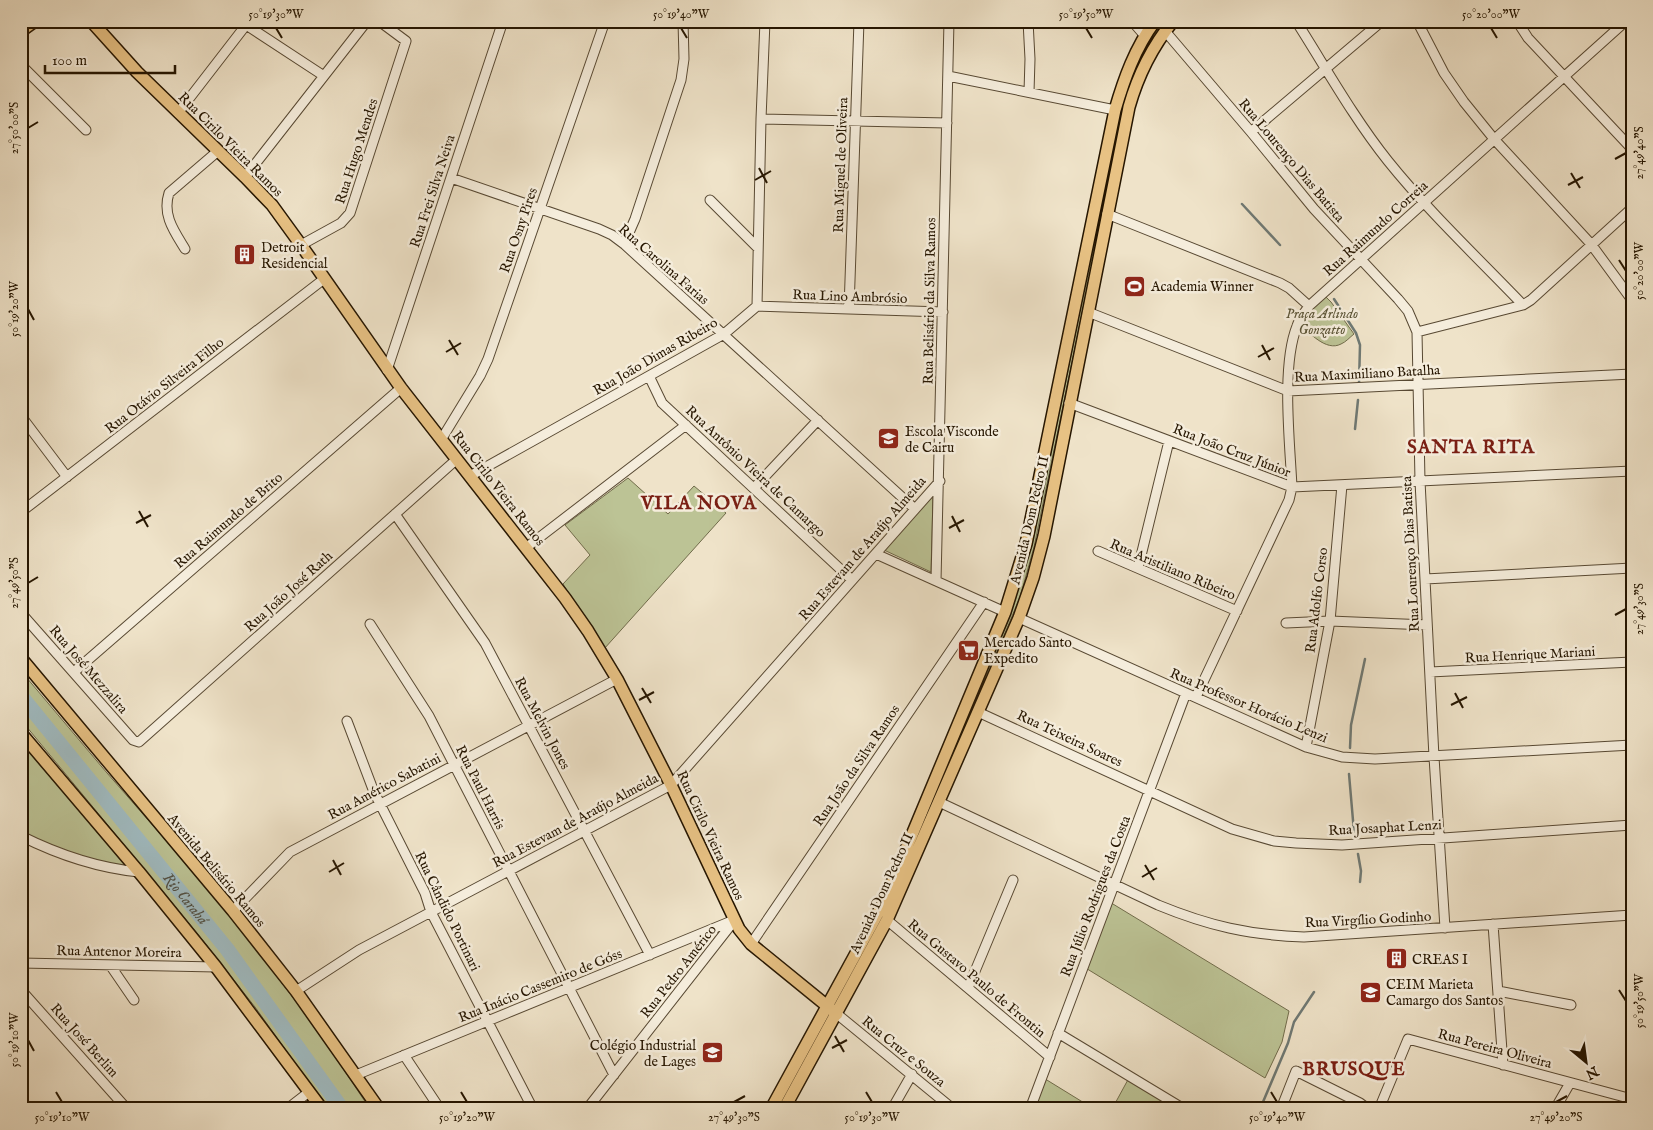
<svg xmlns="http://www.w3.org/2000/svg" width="1653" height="1130" viewBox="0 0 1653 1130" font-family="'IM FELL English',serif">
<rect width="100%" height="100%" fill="#efe3c9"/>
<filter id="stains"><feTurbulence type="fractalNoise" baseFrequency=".004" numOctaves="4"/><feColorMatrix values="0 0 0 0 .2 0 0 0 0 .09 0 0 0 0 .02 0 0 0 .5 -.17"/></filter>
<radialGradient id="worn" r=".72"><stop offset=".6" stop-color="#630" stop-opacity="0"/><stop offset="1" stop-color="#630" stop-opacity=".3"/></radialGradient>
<!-- green -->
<path fill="#bcc395" stroke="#716c4b" d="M1164 21H1168L1119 133 1034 547 1020 597 893 901 841 997 838 996 901 873 978 692 1016 596 1030 546 1120 111C1131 76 1141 50 1164 21Z
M1324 295 1331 302 1354 334C1350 337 1346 342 1341 344 1326 352 1309 332 1299 324Z
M628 478 668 514 694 486 726 513 604 649 563 584 590 555 565 525Z
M933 496 931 572 884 550Z
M21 671 107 773 225 908 316 1028 370 1109H328L255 1007 197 933 21 720Z
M21 733 139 872 114 869 21 836Z
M1108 901 1289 1011 1282 1042 1265 1078 1084 967Z
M1130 1076 1178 1109H1112Z
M1042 1077 1094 1109H1033Z"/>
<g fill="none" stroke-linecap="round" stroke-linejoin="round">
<!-- stream -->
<path stroke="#6f7974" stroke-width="2.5" d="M1242 204 1280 245
M1334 299 1356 333 1360 345 1359 384
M1355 429 1358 400
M1350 748 1351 725 1365 659
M1349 774 1354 832
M1358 854 1361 871 1360 882
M1260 1109 1288 1043 1294 1022 1314 992"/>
<!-- river -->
<path stroke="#a0bbc1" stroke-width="15" id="s1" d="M21 696 227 949 342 1109"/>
<defs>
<path id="minor" d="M240 21 324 76
M1028 21 1030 59 1029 92
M1132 21 1145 36
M1296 21C1326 68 1353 117 1388 161 1429 212 1478 258 1523 305
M1417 21 1444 73 1464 102 1494 139 1591 244 1632 300
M1517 21 1528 38 1632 149
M1165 31 1251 132 1314 209 1398 299 1408 311 1417 332 1420 481 1434 757 1445 928
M21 65 86 130
M948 76 1115 110
M178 113 246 25
M761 119 947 123
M1251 132 1382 21
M245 177 367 21
M451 178 599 229 612 235 624 244 915 509
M710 200 758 248
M1107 214 1280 283 1289 288 1309 306 1626 21
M624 244 635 219 681 80 684 59 683 21
M301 245 341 223 350 213 406 41 379 21
M185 249C174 231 162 215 169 193L218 151
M757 306 943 312
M849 309 859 21
M1088 312 1288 391 1632 374
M1417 332 1523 305 1531 300 1632 208
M387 370 503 21
M649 376 662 403 852 580
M1069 403 1292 487 1632 471
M21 416 67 477
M441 440 480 376 488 359 605 21
M470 476 724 334 757 306 761 119 765 21
M754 488 818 420
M21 512 324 279
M395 514 485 643 650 955
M527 547 686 425
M1098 551 1237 611
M876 554 1005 612
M1138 568 1169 441
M1425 579 1632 568
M936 581 949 21
M21 613 133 740 139 742 457 459
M1019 618 1306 747 1342 757 1375 759 1632 745
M1286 623 1330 621 1427 625
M370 624 429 716 614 1075
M74 672 401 388
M1430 672 1632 662
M1196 697 1289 500 1292 487C1290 443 1281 366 1297 326 1299 319 1305 312 1309 306
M978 712 1232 829 1274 841 1296 843 1342 845 1632 825
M347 721 374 792 425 893 431 912 533 1109
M1306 747 1330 621 1342 485
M939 802 1158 905C1209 926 1249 935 1304 937L1632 915
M21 836C57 854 99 868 139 872
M233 911 290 852 617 679
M887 920 1050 1057
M1493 924 1503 1065
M751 944 984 602
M21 963 216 967
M110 965 134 1000
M968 988 1013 880
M21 990 127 1109
M296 991 359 950 671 785 940 481
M1498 991 1571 1005
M837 1014 953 1109
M1058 1033 1179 1106
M404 1055 440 1109
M356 1075 734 920
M287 1109 309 1092
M587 1109 734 921
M892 1109 912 1074
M1030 1109 1186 693
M1281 1109 1296 1071 1360 1103 1368 1109
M1379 1109 1408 1039 1632 1099
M1555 1109 1570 1083"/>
<path id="major" d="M91 21 137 72 245 177 272 205 301 245 401 388 565 598 588 631 617 679 671 785 739 929 751 944 837 1014
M21 31 35 21
M21 658 233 911 296 991 379 1109
M21 733 139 872 216 967 322 1109
M771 1109 884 902 1005 612 1026 544 1115 110C1124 79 1135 48 1155 21
M784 1109 887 920 1019 618 1033 578 1044 536 1129 107C1138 75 1152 47 1173 21"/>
</defs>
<!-- minor casing -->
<use href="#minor" stroke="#584933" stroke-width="11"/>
<!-- major casing -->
<use href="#major" stroke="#261601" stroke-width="14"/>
<!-- minor -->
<use href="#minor" stroke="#f5eddc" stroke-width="9"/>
<!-- major -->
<use href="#major" stroke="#e8c284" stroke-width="11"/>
</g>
<!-- ticks -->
<path fill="none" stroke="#261601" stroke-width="2" d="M276 28 282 38M681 28 687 38M1086 28 1092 38M1491 28 1497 38M28 128 38 122M1615 159 1626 153M759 168 767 183M1571 173 1580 188M755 180 771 171M1568 185 1583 177M1619 260 1626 271M28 309 34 320M449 340 458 355M1262 345 1270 360M446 352 461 343M1258 357 1274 348M139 511 148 527M952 516 960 532M136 523 151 515M949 528 964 520M28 583 38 577M1615 615 1626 609M642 688 651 703M1455 693 1463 708M639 700 654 692M1451 705 1467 697M333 860 341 875M1145 865 1154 880M329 872 344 863M1142 877 1157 868M1619 990 1626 1001M835 1036 844 1052M28 1040 34 1051M832 1048 847 1040M56 1092 62 1102M461 1092 467 1102M866 1092 872 1102M1271 1092 1277 1102M734 1102 745 1096M1556 1102 1567 1096"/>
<!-- icons -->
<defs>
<symbol id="building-square" viewBox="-11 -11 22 22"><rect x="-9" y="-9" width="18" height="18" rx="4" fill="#8f2418" stroke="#f5eddc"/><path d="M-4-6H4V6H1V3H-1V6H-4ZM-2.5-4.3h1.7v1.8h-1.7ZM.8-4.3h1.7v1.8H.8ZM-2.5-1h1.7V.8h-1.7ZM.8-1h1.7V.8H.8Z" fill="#fff"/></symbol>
<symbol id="stadium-square" viewBox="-11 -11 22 22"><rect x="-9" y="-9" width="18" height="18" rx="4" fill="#8f2418" stroke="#f5eddc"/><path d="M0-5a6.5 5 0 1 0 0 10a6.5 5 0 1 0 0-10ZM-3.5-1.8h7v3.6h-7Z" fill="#fff"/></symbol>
<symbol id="school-square" viewBox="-11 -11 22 22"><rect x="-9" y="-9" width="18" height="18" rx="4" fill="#8f2418" stroke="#f5eddc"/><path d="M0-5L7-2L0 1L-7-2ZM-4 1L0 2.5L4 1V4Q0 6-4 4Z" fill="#fff"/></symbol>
<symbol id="supermarket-square" viewBox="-11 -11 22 22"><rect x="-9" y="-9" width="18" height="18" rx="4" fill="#8f2418" stroke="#f5eddc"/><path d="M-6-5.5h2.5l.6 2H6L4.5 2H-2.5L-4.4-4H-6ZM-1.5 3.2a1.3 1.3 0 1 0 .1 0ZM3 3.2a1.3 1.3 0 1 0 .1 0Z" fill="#fff"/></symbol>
</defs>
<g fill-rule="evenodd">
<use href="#building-square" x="232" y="242" width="25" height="25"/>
<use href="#stadium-square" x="1122" y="274" width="25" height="25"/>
<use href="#school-square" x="876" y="426" width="25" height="25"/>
<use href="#supermarket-square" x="956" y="638" width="25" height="25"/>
<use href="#building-square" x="1384" y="946" width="25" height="25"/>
<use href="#school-square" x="1358" y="980" width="25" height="25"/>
<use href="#school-square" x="700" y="1040" width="25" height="25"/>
</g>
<g text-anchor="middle" stroke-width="5" stroke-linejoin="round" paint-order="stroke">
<!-- street labels -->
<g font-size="14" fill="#261601" stroke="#f5eddc">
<text transform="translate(231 144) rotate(45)" y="5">Rua Cirilo Vieira Ramos</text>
<text transform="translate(356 151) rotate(-72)" y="5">Rua Hugo Mendes</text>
<text transform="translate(1292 160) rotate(50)" y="5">Rua Lourenço Dias Batista</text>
<text transform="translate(840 165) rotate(-88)" y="5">Rua Miguel de Oliveira</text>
<text transform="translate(432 191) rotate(-72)" y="5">Rua Frei Silva Neiva</text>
<text transform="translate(1375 228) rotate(-42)" y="5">Rua Raimundo Correia</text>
<text transform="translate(518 230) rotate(-71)" y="5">Rua Osny Pires</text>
<text transform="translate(664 264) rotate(41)" y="5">Rua Carolina Farias</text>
<text transform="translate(850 296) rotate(2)" y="5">Rua Lino Ambrósio</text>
<text transform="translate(929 301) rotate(-89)" y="5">Rua Belisário da Silva Ramos</text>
<text transform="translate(655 356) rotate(-30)" y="5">Rua João Dimas Ribeiro</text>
<text transform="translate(1367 373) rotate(-3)" y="5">Rua Maximiliano Batalha</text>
<text transform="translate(164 385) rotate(-38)" y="5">Rua Otávio Silveira Filho</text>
<text transform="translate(1232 450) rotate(21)" y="5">Rua João Cruz Júnior</text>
<text transform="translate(756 471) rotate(43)" y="5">Rua Antônio Vieira de Camargo</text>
<text transform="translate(499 488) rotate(52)" y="5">Rua Cirilo Vieira Ramos</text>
<text transform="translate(228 520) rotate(-41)" y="5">Rua Raimundo de Brito</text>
<text transform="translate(1029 520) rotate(-77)" y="5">Avenida Dom Pedro II</text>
<text transform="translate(862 548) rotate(-49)" y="5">Rua Estevam de Araújo Almeida</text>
<text transform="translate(1410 554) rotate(-93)" y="5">Rua Lourenço Dias Batista</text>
<text transform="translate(1173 569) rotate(23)" y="5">Rua Aristiliano Ribeiro</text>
<text transform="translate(288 591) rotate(-42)" y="5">Rua João José Rath</text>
<text transform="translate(1316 600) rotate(-83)" y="5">Rua Adolfo Corso</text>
<text transform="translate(1530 654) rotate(-3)" y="5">Rua Henrique Mariani</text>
<text transform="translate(89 669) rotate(49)" y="5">Rua José Mezzalira</text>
<text transform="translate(1249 705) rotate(23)" y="5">Rua Professor Horácio Lenzi</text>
<text transform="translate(543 723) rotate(62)" y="5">Rua Melvin Jones</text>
<text transform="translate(1070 738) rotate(25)" y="5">Rua Teixeira Soares</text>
<text transform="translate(856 765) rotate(-56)" y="5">Rua João da Silva Ramos</text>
<text transform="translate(384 786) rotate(-28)" y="5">Rua Américo Sabatini</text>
<text transform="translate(481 787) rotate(63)" y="5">Rua Paul Harris</text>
<text transform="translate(575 820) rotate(-28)" y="5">Rua Estevam de Araújo Almeida</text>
<text transform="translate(1385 827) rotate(-3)" y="5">Rua Josaphat Lenzi</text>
<text transform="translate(711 835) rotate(65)" y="5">Rua Cirilo Vieira Ramos</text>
<text transform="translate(217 870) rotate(50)" y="5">Avenida Belisário Ramos</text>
<text transform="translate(881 893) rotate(-65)" y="5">Avenida Dom Pedro II</text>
<text transform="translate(1095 896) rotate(-69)" y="5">Rua Júlio Rodrigues da Costa</text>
<text transform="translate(448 911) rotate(64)" y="5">Rua Cândido Portinari</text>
<text transform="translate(1368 919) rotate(-3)" y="5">Rua Virgílio Godinho</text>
<text transform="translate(119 951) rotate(1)" y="5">Rua Antenor Moreira</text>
<text transform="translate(678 971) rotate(-52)" y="5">Rua Pedro Américo</text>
<text transform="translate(977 978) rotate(40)" y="5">Rua Gustavo Paulo de Frontin</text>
<text transform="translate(540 985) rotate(-22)" y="5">Rua Inácio Cassemiro de Góss</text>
<text transform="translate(85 1040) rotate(48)" y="5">Rua José Berlim</text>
<text transform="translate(1495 1048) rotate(15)" y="5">Rua Pereira Oliveira</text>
<text transform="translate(904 1051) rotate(39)" y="5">Rua Cruz e Souza</text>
</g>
<!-- poi labels -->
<g font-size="14" fill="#261601" stroke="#f5eddc" text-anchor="start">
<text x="261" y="252">Detroit<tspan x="261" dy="16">Residencial</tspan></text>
<text x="1151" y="291">Academia Winner</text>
<text x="905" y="436">Escola Visconde<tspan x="905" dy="16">de Cairu</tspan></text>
<text x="984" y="647">Mercado Santo<tspan x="984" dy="16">Expedito</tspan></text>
<text x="1412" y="964">CREAS I</text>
<text x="1386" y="989">CEIM Marieta<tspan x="1386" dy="16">Camargo dos Santos</tspan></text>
<text x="696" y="1050" text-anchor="end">Colégio Industrial<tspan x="696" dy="16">de Lages</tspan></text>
</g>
<!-- park labels -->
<g font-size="14" font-style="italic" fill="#5a5335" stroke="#f5eddc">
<text x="1322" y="318">Praça Arlindo<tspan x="1322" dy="16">Gonzatto</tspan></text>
</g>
<!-- water labels -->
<g font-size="15" font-style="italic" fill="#515044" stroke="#f5eddc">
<text dy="5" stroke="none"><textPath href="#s1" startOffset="261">Rio Carahá</textPath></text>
</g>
<!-- district labels -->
<g font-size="19" font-weight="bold" letter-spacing="1" fill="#7a1f14" stroke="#f5eddc">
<text x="1471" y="453">SANTA RITA</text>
<text x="699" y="509">VILA NOVA</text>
<text x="1354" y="1075">BRUSQUE</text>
</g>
</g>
<!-- margin -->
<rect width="1653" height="1130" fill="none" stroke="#efe3c9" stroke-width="55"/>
<!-- north arrow -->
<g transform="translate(1586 1062) rotate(151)" stroke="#f5eddc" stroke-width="4" paint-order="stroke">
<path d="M0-4L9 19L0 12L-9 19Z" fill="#261601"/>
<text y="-8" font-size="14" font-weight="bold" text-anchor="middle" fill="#261601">N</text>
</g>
<!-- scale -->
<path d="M45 65v8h130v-8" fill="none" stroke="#261601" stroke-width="2.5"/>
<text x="52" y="65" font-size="15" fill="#261601" stroke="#f5eddc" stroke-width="4" paint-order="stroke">100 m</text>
<rect x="28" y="28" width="1598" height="1074" fill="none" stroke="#261601" stroke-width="2"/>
<g font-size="12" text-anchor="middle" fill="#261601">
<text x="276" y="18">50°19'30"W</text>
<text x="681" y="18">50°19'40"W</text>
<text x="1086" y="18">50°19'50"W</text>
<text x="1491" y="18">50°20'00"W</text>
<text transform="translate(14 128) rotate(-90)" y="4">27°50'00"S</text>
<text transform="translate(1639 153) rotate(-90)" y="4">27°49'40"S</text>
<text transform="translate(1639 271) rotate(-90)" y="4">50°20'00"W</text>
<text transform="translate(14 309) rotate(-90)" y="4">50°19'20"W</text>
<text transform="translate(14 583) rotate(-90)" y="4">27°49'50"S</text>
<text transform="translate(1639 609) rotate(-90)" y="4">27°49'30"S</text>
<text transform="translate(1639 1001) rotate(-90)" y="4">50°19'50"W</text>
<text transform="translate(14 1040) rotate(-90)" y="4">50°19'10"W</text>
<text x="62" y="1121">50°19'10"W</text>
<text x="467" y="1121">50°19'20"W</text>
<text x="734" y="1121">27°49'30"S</text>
<text x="872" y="1121">50°19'30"W</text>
<text x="1277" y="1121">50°19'40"W</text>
<text x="1556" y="1121">27°49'20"S</text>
</g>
<rect width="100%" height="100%" filter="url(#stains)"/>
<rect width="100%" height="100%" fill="url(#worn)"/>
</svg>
